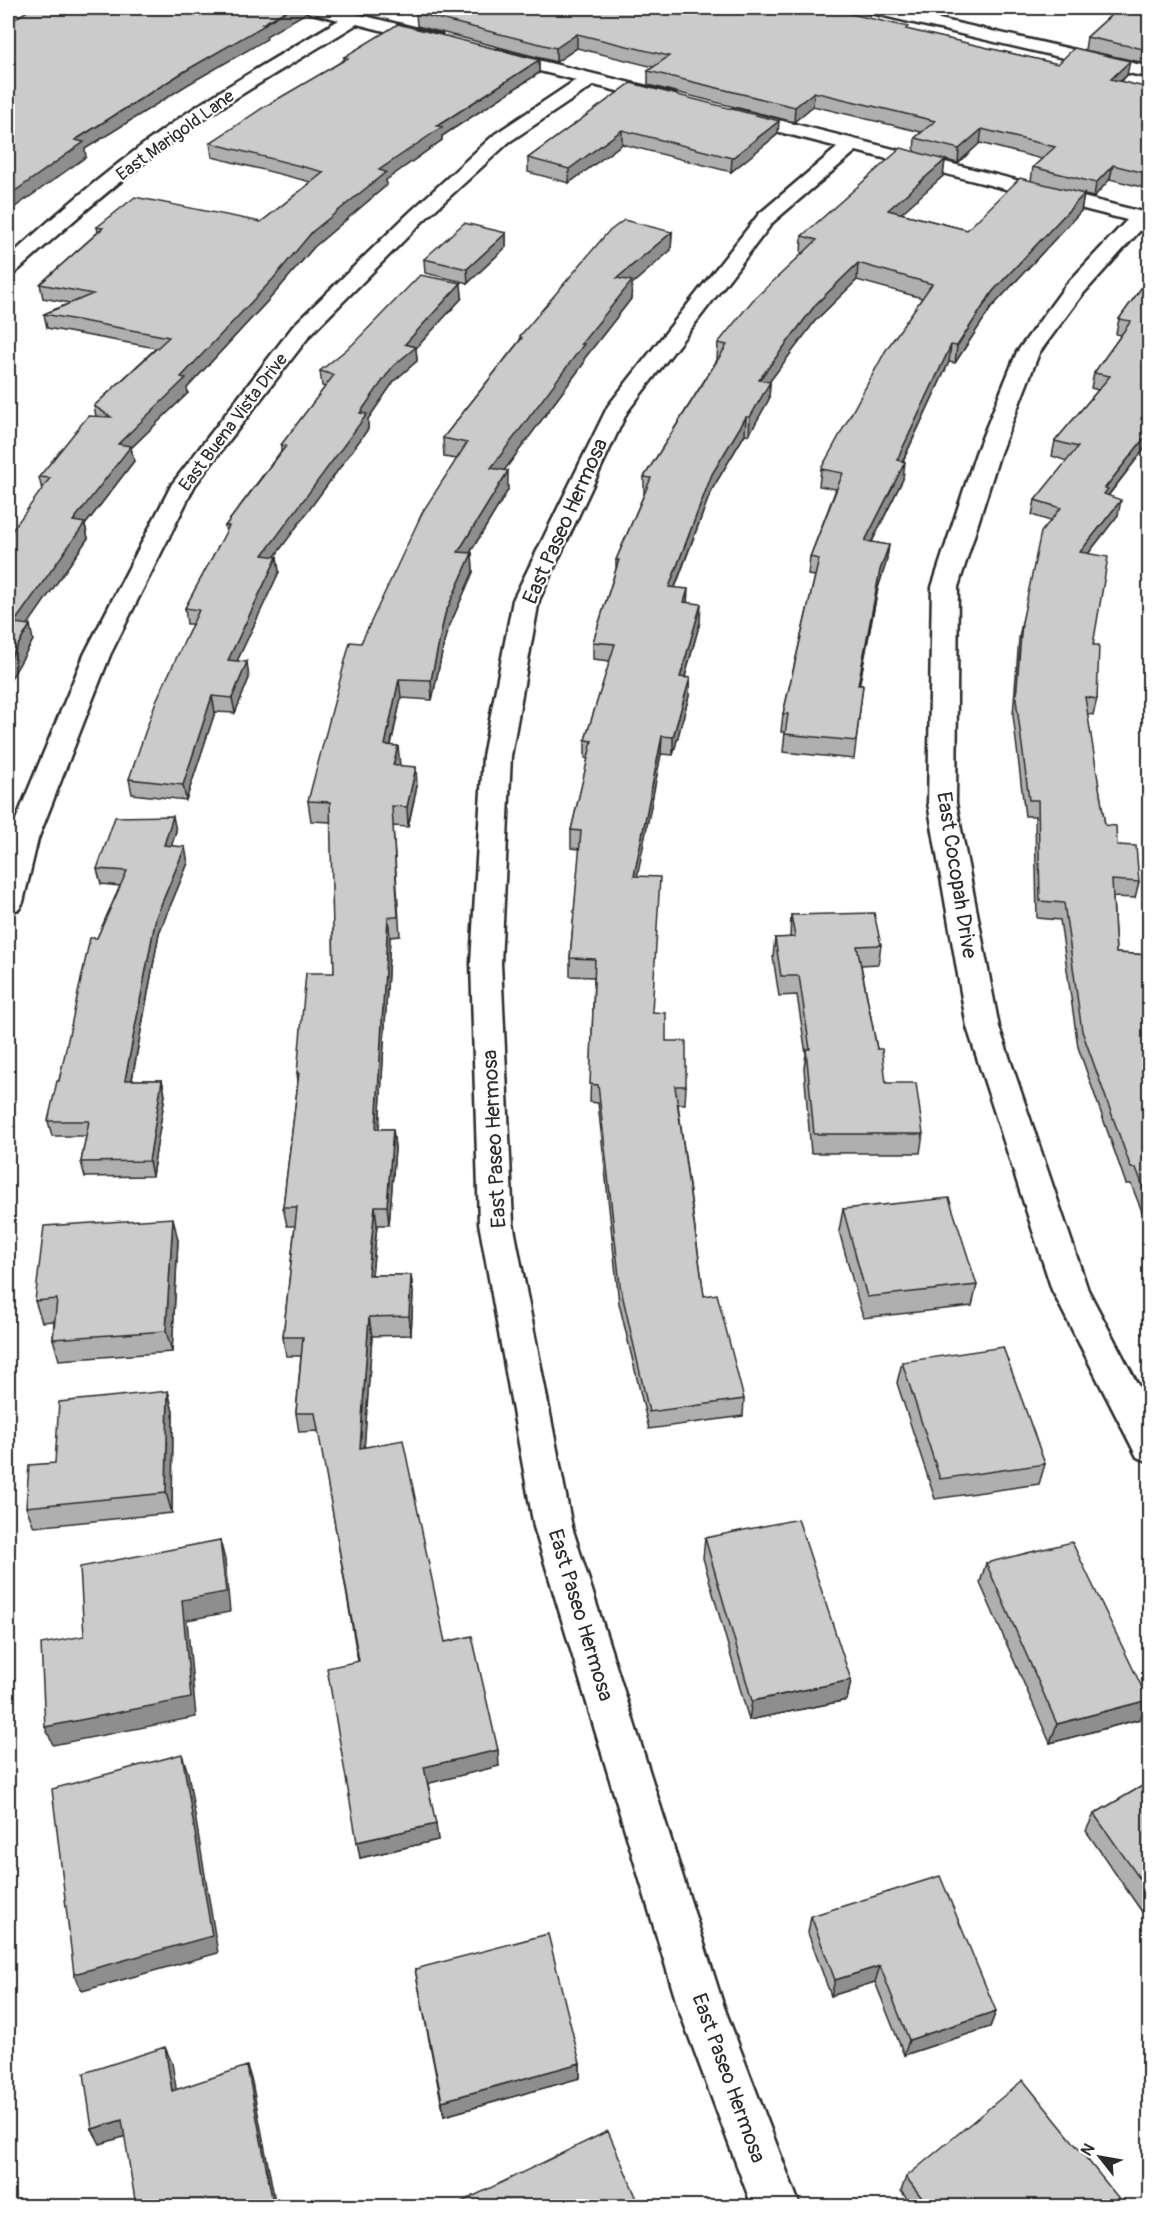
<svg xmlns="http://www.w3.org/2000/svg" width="1157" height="2214" viewBox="0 0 1157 2214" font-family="Pangolin,sans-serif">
<rect width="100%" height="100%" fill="#fff"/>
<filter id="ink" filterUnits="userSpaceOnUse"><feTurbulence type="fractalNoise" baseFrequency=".0167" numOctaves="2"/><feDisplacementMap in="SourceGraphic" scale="12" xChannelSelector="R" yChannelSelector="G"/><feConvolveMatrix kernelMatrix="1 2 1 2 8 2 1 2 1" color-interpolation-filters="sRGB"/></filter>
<g filter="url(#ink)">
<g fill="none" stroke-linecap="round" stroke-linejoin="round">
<defs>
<path id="minor" d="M305 8H333L441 35 444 39 441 43 435 44 357 24C304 57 250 87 198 123 133 168 73 220 15 273L8 275V258C63 207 122 158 184 115 234 81 287 51 339 20L308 12Z
M862 8H891L1150 67V78L871 13 865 12Z
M497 50 675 94 677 98 675 102 668 104 594 85 509 142 423 221 310 335 195 485 110 655 38 839 23 902 19 909 8 912V839L84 655 172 484 294 325 409 213 495 134 576 80 491 59 488 55 491 51Z
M735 109 1150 214V226L1145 225 1082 295 1039 353 1000 453 958 587 956 803 999 1027 1088 1290 1150 1408V1462L1137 1457 1052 1290 967 1027 928 803 932 587 976 453 1017 352 1066 285 1127 220 856 151 773 222 627 412 539 600 511 756 501 963 513 1223 572 1527 724 2007 800 2206H752L678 2007 534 1527 479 1223 471 963 483 756 513 600 608 406 759 214 838 147 728 119 726 115 728 111Z"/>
</defs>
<!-- minor casing -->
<use href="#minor" stroke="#2b2b2b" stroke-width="5"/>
<!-- minor -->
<use href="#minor" fill="#fff" fill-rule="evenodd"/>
</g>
<!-- wall -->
<path fill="#afafaf" stroke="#2b2b2b" stroke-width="1.5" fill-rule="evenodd" d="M419 8H825L908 30 1058 64 1127 75 1121 82 1149 88V189L1110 179 1094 197 1084 195 1081 211 991 308 955 363 949 362 903 461V479L872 542 889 545 886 563 878 588 859 685H863L854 759 783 752 785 732H781L783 714 815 576 808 575 810 557 836 489 819 486 821 469 922 298 857 280 815 321 769 382H770L769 399 749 435 745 434 711 491 675 588 687 602 700 622 685 677 690 678 689 696 673 755 661 754 637 876 653 1012 686 1086 685 1104H678L704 1296 744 1399 743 1416 649 1429 619 1303 598 1103 590 1102 594 977 570 976V958L580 849 571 848V830L588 759 585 758V740L610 661 593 659V642L616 569V560L644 494V477L717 360 718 343 803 253H801L802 236 914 152 915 138 921 132 813 106 794 122 648 85V71L654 67 577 48 556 62 417 26 416 13 423 9ZM980 143 1042 159 1033 167 1031 181 967 230 900 213 943 176 945 160 958 163Z
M1119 8 1149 53 1140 62 1085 50 1087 37Z
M344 57 539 60V73L442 136V140L386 180 387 185 314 247 275 293 187 388 188 393 131 448 134 461 85 525 88 538 27 625 33 640 8 684 42 490 39 477 96 416 94 406 156 348 47 328 44 314 70 303 43 298 40 284 98 232 97 227 261 222 311 182 212 157 210 143 344 60Z
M631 83 778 134 731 172 622 144 569 183 528 172V158Z
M672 232 671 250 632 284 631 299 584 359V363L504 470 508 490 470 553H472L473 572 446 634 432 700 401 698 391 745 400 766 417 786 408 827 393 826 400 936 390 937 379 1129H393L395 1148 389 1225H377L372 1275H411L413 1293 411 1335 372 1336 364 1447 445 1642 499 1766 428 1783 438 1840 360 1858 358 1661 319 1431 299 1432 296 1413 301 1356H286L283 1337 295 1226H287L283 1207 298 1082 297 1073 334 973 331 822 311 821 308 801 361 643 457 459 444 457 443 438 520 340V336Z
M506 233V247L468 283 425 273 424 259Z
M1149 277 1147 421 1149 443 1108 496 1118 515 1088 554 1097 699 1093 715 1087 714 1105 825 1139 882 1135 898 1113 897 1116 953 1149 955V1229L1131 1184H1126L1078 1047 1060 920 1037 918 1035 816H1025L1013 715 1019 638 1022 622 1050 521 1032 515 1035 500 1067 461 1052 456 1055 441 1098 390 1091 388 1094 373 1121 335 1116 334 1119 319Z
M461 283 462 298 416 348 417 361 394 381 368 419V429L275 556 277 557 279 572 237 661 249 678 235 713 215 712 186 800 132 794 129 779 192 624H187L185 608 226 533 225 526 281 451V445L325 387 322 386 320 371Z
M176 831 171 846 188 863 159 933 132 1080H162L165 1095 152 1176 85 1177 81 1162 86 1136H52L48 1121 97 938 120 886 101 884 97 869Z
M791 915 881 945 878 964 861 965 877 1049 886 1083 923 1134 920 1153H811L804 1068 806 1054 797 995 779 996 773 957 775 938H790Z
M843 1209 977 1285 972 1306 863 1318 839 1231Z
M178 1240 172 1352 59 1360 53 1339 54 1321 42 1322 35 1301Z
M902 1362 1045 1464 1039 1484 935 1499 897 1383Z
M168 1391 173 1412 172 1513 34 1527 26 1507 55 1463Z
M705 1538 851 1680 847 1700 749 1720 703 1558Z
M986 1563 1140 1719 1050 1743 980 1583Z
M1149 1782V1922L1086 1831 1094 1814Z
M811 1916 996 2011 990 2027 904 2055 875 1982 831 1996 808 1933Z
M415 1969 580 2063V2078L444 2116Z
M906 2177 1125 2206H912L901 2191Z"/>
<!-- shaded-wall -->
<path fill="#8e8e8e" stroke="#2b2b2b" stroke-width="1.5" d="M291 8H305L306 13 266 36 267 39 187 85 85 149 86 157 8 212V196L75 140 185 71Z
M577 34V48L556 62V48Z
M1149 43V53L1140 62 1143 49Z
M539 60V73L442 136V140L386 180 387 185 314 247 275 293 187 388 188 393 131 448 134 461 85 525 88 538 18 639 14 623 118 444 181 377 312 232 379 170 437 126Z
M1130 61 1127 75 1108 93 1111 79Z
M814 92 813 106 794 122 795 107Z
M779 121 778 134 731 172 732 158Z
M982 129 980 143 958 163 959 149Z
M622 130V144L569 183V169Z
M945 160 943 176 886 227 888 210Z
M1113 165 1110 179 1094 197 1096 183Z
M1084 194 1081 211 991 308 955 363 957 346 993 291Z
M672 232 671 250 632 284 631 299 584 359V363L492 487 491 468 581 344 617 278Z
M506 233V247L468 283 467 269Z
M858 263 857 280 815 321 758 397 759 380 816 304Z
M461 283 462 298 416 348 417 361 394 381 368 419V429L265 570 263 555 360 413 405 344Z
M951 345 949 362 895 477 897 460Z
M770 382 769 399 749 435 750 417Z
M1149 406V417L1137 435 1141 419Z
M746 417 745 434 711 491 668 605 669 587 712 474Z
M1149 432V443L1106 498 1100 510 1105 488Z
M905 462 903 479 863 559 865 541Z
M508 471V490L459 571 458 552Z
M1121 500 1118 515 1077 568 1080 552Z
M889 545 886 563 878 588 856 703 858 685 880 570Z
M472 553 473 572 446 634 432 700 431 680 445 614Z
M277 557 279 572 230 676 228 660Z
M688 589 687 607 684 602Z
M701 604 700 622 680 694V677Z
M30 625 33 640 8 684V662Z
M247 662 249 678 235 713 232 698Z
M690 678 689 696 673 755V737Z
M399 679 401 698 386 765 385 745Z
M212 696 215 712 186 800 183 785Z
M662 736 661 754 634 894V876Z
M398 746 400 765H393Z
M416 767 417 786 408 827 407 807Z
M173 816 176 831 167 861 164 845Z
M185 847 188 863 159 933 129 1095 125 1080 156 917Z
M388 917 390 937 378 1148 376 1129Z
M162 1080 165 1095 152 1176 149 1161Z
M393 1129 395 1148 389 1225 387 1206Z
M375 1206 377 1225 370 1294 368 1275Z
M173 1218 178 1240 172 1352 166 1331Z
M411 1275 413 1293 411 1335 409 1316Z
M369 1317 372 1336 363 1466 360 1448Z
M168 1391 173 1412 172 1513 166 1493Z
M220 1540 225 1560 230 1612 187 1620 196 1717 53 1745 45 1727 182 1600Z
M851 1680 847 1700 749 1720 752 1701Z
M1148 1700 1140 1719 1050 1743 1057 1724Z
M498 1750 499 1766 426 1784 424 1767Z
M182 1754 188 1773 218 1953 82 1991 74 1974Z
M436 1824 438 1840 360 1858 357 1842Z
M880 1966 875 1982 831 1996 835 1980Z
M996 2011 990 2027 904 2055 909 2040Z
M165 2047 172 2063 179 2106 172 2091Z
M580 2063V2078L444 2116 442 2101Z
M247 2066 252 2082 276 2206H261Z
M122 2120 130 2135 100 2144 92 2129Z"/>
<!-- building -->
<path fill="#cbcbcb" stroke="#2b2b2b" stroke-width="1.5" d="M32 8H291L262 24 265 25 185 71 75 140 84 142 8 196V23Z
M425 8H825L908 27 906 29 1058 64 1074 48 1130 61 1111 79 1149 88V174L1113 165 1096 183 1033 167 1055 147 982 129 959 149 915 138 935 121 814 92 795 107 648 71 669 56 577 34 556 48 416 13Z
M1119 8H1131L1149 11V43L1143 49 1087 37Z
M398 24 539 60 437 126 442 127 379 170 386 172 312 232 273 279 181 377 186 378 118 444 131 446 73 521 85 523 14 623 30 625 8 662V536L50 478 39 477 88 416 111 417 94 406 169 337 44 314 93 294 40 284 103 228 97 227 135 197 261 222 324 172 210 143 264 107 348 58 344 57Z
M631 83 779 121 732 158 622 130 569 169 528 158Z
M901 148 945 160 888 210 967 230 1020 178 1084 194 993 291 957 346 951 345 897 460 905 462 865 541 889 545 880 570 858 685H863L856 741 785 734 788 714H783L819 559 810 557 843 473 821 469 886 350 932 284 858 263 816 304 759 380 770 382 750 417H746L712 474 669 587 688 589 684 602 701 604 680 677 690 678 673 737 662 736 634 876 660 877 652 1012 666 1013V1041H686V1086H675L704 1296 717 1294 744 1399 649 1412 620 1285 598 1085 590 1084 595 959 570 958 581 831 571 830 592 741 585 740 615 644 593 642 619 560H616L651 478 644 477 727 345 718 343 752 301 817 240 802 236Z
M624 220 672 232 617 278 632 281 581 344H584L491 468 508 471 458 552 472 553 445 614 431 680 399 679 385 745 398 746 393 765 416 767 407 807 392 806 398 917H388L376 1129H393L387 1206H375L368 1275H411L409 1316 369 1317 360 1448 403 1440 445 1642 472 1636 498 1750 424 1767 436 1824 357 1842 327 1668 359 1661 315 1413H296L303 1337H283L297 1207H283L299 1073H297L306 973H334L330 802 308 801 350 642 361 643 423 511 467 443 443 438 522 338 520 336 607 233Z
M464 223 506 233 467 269 424 259Z
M420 275 461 283 405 344 416 347 393 366 360 413 367 414 263 555 277 557 228 660 247 662 232 698 212 696 183 785 129 779 156 701 199 610 185 608 229 526H225L286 446 281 445 334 375 320 371 353 344Z
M1149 277V406L1141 419 1149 422V432L1105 488 1108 489 1104 494 1121 500 1080 552 1108 557 1093 645H1099L1097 699 1085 697 1105 825 1116 826 1117 845 1136 846 1139 882 1112 880 1116 953 1149 955V1201L1136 1168H1131L1082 1031 1064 903 1040 901 1038 800H1029L1016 699 1022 622 1041 532 1061 508 1035 500 1078 447 1055 441 1110 376 1094 373 1131 321 1119 319Z
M173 816 164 845 185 847 156 917 125 1080H162L149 1161 81 1162 89 1121H48L57 1081H59L90 938H97L127 871 97 869 115 817Z
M874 913 881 945 857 946 877 1049H882L886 1083H916L923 1134H814L806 1049H810L799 976H781L775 938 795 937 791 915Z
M949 1198 977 1285 867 1297 843 1209Z
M173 1218 166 1331 53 1339 57 1299 35 1301 44 1226Z
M1003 1347 1045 1464 940 1479 902 1362Z
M168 1391 166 1493 26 1507 29 1465 55 1463 59 1402Z
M798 1519 851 1680 752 1701 705 1538Z
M220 1540 226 1592 182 1600 191 1698 45 1727 41 1644 84 1636 80 1567Z
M1072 1542 1148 1700 1057 1724 986 1563Z
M182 1754 212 1936 74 1974 52 1789Z
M1149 1782V1892L1094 1814Z
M940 1876 996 2011 909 2040 880 1966 835 1980 811 1916Z
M548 1934 580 2063 442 2101 415 1969Z
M165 2047 172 2091 247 2066 273 2203 261 2206H136L122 2120 92 2129 84 2073Z
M1023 2080 1125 2206H928L906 2177Z
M608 2131 640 2206H453Z"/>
</g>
<g text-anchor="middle" stroke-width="4.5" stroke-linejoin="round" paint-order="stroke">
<!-- far-street labels -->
<g font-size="18" fill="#2b2b2b" stroke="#fff">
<text transform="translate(175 135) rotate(-36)" y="6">East Marigold Lane</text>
<text transform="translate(233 422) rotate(-53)" y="6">East Buena Vista Drive</text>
</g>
<!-- street labels -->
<g font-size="21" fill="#2b2b2b" stroke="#fff">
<text transform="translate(565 521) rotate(-66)" y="7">East Paseo Hermosa</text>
<text transform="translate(957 875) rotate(81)" y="7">East Cocopah Drive</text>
<text transform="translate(494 1139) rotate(-93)" y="7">East Paseo Hermosa</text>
<text transform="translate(581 1615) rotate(73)" y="7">East Paseo Hermosa</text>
<text transform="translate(729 2078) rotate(70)" y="7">East Paseo Hermosa</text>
</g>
</g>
<!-- margin -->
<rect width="1157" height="2214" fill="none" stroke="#fff" stroke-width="30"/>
<rect x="15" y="15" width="1127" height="2184" fill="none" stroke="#2b2b2b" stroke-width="2" filter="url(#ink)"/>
<!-- north arrow -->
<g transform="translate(1100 2157) rotate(301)" stroke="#ffffff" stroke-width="4.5" paint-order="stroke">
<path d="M0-4.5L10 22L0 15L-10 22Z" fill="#2b2b2b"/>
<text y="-9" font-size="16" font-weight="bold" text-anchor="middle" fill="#2b2b2b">N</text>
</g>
</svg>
